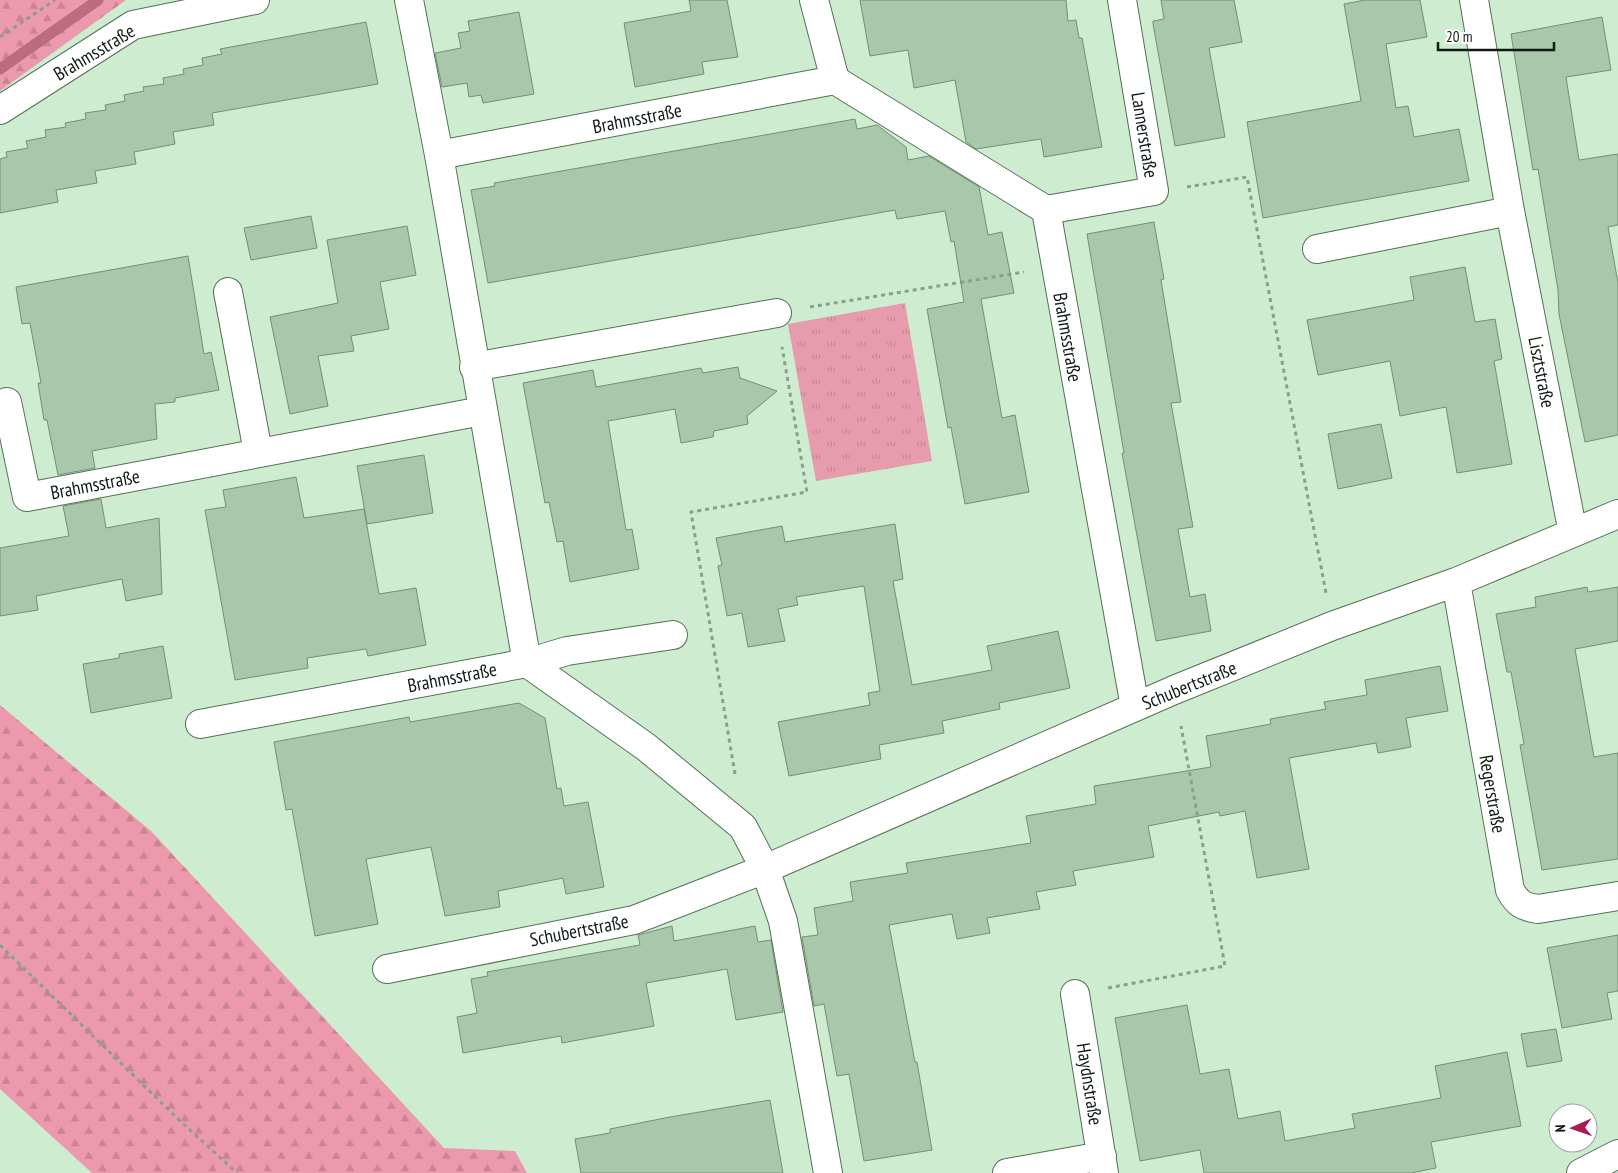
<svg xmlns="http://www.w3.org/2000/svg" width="1618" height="1173" viewBox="0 0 1618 1173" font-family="'PT Sans Narrow',sans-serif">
<defs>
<pattern id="forest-firs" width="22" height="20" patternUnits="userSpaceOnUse" patternTransform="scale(1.25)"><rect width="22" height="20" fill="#ed99ad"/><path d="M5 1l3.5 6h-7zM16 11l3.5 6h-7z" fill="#ca8394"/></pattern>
<pattern id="park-tufts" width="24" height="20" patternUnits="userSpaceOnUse" patternTransform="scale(1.25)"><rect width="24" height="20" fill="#e79cae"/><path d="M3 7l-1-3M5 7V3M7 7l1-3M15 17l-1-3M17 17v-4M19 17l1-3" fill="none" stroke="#c58695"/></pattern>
</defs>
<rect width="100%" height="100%" fill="#ceedd0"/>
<!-- forest -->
<path fill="url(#forest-firs)" d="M0 0H126L0 91Z
M0 705 151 831 444 1148 515 1151 527 1173H92L0 1089Z"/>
<!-- park -->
<path fill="url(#park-tufts)" d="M905 303 932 461 816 481 788 324Z"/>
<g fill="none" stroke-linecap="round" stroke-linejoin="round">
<!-- stream -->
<path stroke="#bb6c80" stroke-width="11" d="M0 69 98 0"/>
</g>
<!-- building -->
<path fill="#a9c7ab" stroke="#738f75" d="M689 0H727L738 57 702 62 704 74 635 87 624 23 691 11Z
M860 0H1066L1068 21 1076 20 1079 38H1082L1102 147 1044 157 1041 139 976 149 966 142 955 80 914 88 908 50 870 56Z
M1161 0H1234L1242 42 1209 48 1225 137 1175 146 1153 24V21L1164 19Z
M1365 0H1420L1427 37 1386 44 1396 108 1408 106 1414 137 1459 129 1469 181 1263 218 1247 122 1361 101 1344 4Z
M519 12 534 94 483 103 481 95 469 97 467 83 442 87 435 53 461 48 458 33 470 31 468 21Z
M1602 17 1611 70 1566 77 1579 160 1618 154V225L1608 227 1618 283V435L1585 442 1559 314 1558 290 1538 169 1533 170 1511 34Z
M366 22 378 84 212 113 214 125 173 132 175 144 134 152 136 164 95 171 97 183 56 190 58 202 0 213V159L7 157 6 152 28 148 26 141 46 137 45 130 66 127 65 123 86 119 85 113 106 110 105 105 125 101 124 95 144 91 143 87 164 84 163 78 184 74 183 69 203 65 202 58 222 54 220 49Z
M855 119 857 129 877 125 906 147 908 160 929 156 979 187 988 235 1002 232 1014 293 981 299 1002 418 1015 415 1029 492 965 504 951 427 948 428 927 309 964 302 954 241 951 242 945 211 897 219 895 210 488 283 471 190 495 186 494 183Z
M311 216 317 248 251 260 244 228Z
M1154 222 1164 279 1161 280 1181 402 1171 403 1193 527 1178 529 1190 597 1205 594 1211 631 1156 641 1122 453H1124L1087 234Z
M407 226 416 275 380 282 389 329 351 336 354 351 318 356 328 406 290 414 270 317 338 303 327 240Z
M188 256 204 354 211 352 219 390 175 398V402L155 404 157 439 92 451 95 468 58 475 47 420H44L38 383H41L30 323 22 324 16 287Z
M1465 267 1475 322 1495 319 1502 359 1494 361 1512 464 1457 473 1446 407 1400 416 1390 361 1318 375 1307 320 1414 300 1410 277Z
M738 367 740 378 777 391 747 416 748 424 714 431 713 437 681 443 675 409 608 421 626 530 632 529 639 569 570 582 563 541 557 542 549 502 545 503 523 383 593 370 596 387 701 368 703 373Z
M1381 424 1392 478 1338 489 1328 434Z
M424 455 433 513 367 524 357 466Z
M296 477 304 518 364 509 379 594 416 588 426 645 368 656 366 649 307 658 308 668 235 680 205 510 226 507 223 490Z
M101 499 106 528 159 518 162 594 126 601 122 579 36 596 38 610 0 616V548L69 536 63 506Z
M895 524 903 579 893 581 912 685 992 670 987 646 1058 631 1070 688 999 703 1000 709 942 721 944 733 879 745 881 759 789 776 778 722 870 705 868 693 880 691 864 586 796 597 798 605 778 609 785 641 748 647 742 613 727 616 718 566 722 565 716 538 782 526 785 542Z
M1587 587 1588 592 1618 587V641L1575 649 1594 757 1618 753V859L1542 870 1520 745 1524 744 1511 672H1507L1496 614 1536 607 1535 597Z
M163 646 172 698 91 713 83 664 119 658V654Z
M1440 666 1448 711 1406 718 1411 747 1378 753 1376 743 1289 758 1309 869 1257 878 1245 811 1220 816 1219 812 1148 826 1154 857 1073 871 1076 885 1036 892 1040 909 987 918 990 933 957 939 952 914 889 925 915 1062H917L932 1150 864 1161 849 1074 837 1076 824 1004 814 1006 802 937 818 935 814 908 853 901 850 882 908 873 906 863 1031 843 1026 816 1096 804 1094 786 1211 767 1206 736 1271 724 1270 719 1326 709 1324 702 1367 695 1365 680Z
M519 703 545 718 557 789 561 788 564 806 588 802 604 887 566 894 563 878 498 891 500 907 445 916 431 847 366 859 378 924 315 936 292 809 286 810 274 742 409 717 410 722Z
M672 926 674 941 755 926 758 942 771 940 783 1012 736 1020 727 969 646 983 654 1026 562 1043 561 1036 463 1053 457 1017 477 1013 471 979 488 976 487 972 640 945 638 935Z
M1618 935V991L1607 993 1612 1019 1562 1028 1547 948Z
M1187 1005 1200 1074 1229 1069 1238 1119 1280 1111 1285 1141 1355 1128 1352 1114 1441 1098 1435 1066 1507 1052 1521 1126 1431 1142 1436 1168 1411 1173H1204L1200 1150 1140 1161 1115 1018Z
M1556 1029 1562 1061 1527 1067 1521 1034Z
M770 1100 783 1173H581L575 1139 610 1133V1129L670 1117Z"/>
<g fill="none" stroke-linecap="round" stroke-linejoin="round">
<defs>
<path id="minor" d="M409 0 439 155 527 663 646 747 743 827 765 869 783 921 828 1173
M814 0 835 80 1046 210 1135 707
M1474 0 1510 211 1573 533
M0 110 133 25 255 0
M439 155 835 80
M1046 210 1154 191 1122 0
M1317 249 1510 211
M228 292 258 452
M474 367 777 313
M7 402 27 497 482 411
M1456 582 1510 890C1517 903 1523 907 1538 909L1618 896
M200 724 527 663 567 651 673 635
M387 969 634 920 765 869 1174 690 1332 626 1456 582 1618 514
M1075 994 1104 1173
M1007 1173 1102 1156
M1581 1173 1618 1154"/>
</defs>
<!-- minor casing -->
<use href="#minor" stroke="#546f56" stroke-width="30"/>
<!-- path -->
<path stroke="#88a08a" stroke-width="3" stroke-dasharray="4 4" stroke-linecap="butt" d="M0 37 55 0
M1187 187 1247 177 1326 593
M810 307 1024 272
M735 774 691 512 807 492 782 347
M0 945 178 1119 237 1173
M1108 988 1225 966 1181 726"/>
<!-- minor -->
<use href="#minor" stroke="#fff" stroke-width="28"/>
</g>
<g text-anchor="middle" stroke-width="4" stroke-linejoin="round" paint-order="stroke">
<!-- street labels -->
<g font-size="19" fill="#0f1a10" stroke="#fff">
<text transform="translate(94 52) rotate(-31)" y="7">Brahmsstraße</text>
<text transform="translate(637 118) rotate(-11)" y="7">Brahmsstraße</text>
<text transform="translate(1145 135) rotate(81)" y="7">Lannerstraße</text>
<text transform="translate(1068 337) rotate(80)" y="7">Brahmsstraße</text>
<text transform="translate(1542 372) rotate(79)" y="7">Lisztstraße</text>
<text transform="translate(95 484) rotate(-11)" y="7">Brahmsstraße</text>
<text transform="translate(452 677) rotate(-11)" y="7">Brahmsstraße</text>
<text transform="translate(1189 685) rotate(-22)" y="7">Schubertstraße</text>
<text transform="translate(1493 794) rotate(80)" y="7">Regerstraße</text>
<text transform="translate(579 930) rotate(-11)" y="7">Schubertstraße</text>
<text transform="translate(1090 1084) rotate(81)" y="7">Haydnstraße</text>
</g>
</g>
<!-- north arrow -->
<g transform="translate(1573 1128) rotate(268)"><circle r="24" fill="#ffffff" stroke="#9fa39f"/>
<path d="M0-4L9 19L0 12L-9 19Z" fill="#ab1c55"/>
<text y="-8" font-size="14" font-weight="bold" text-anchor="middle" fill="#0f1a10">N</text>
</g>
<!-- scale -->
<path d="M1438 42v8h116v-8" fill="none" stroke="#0f1a10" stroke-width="2.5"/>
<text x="1446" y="42" font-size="15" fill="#0f1a10" stroke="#ffffff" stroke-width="4" paint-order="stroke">20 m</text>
</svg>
